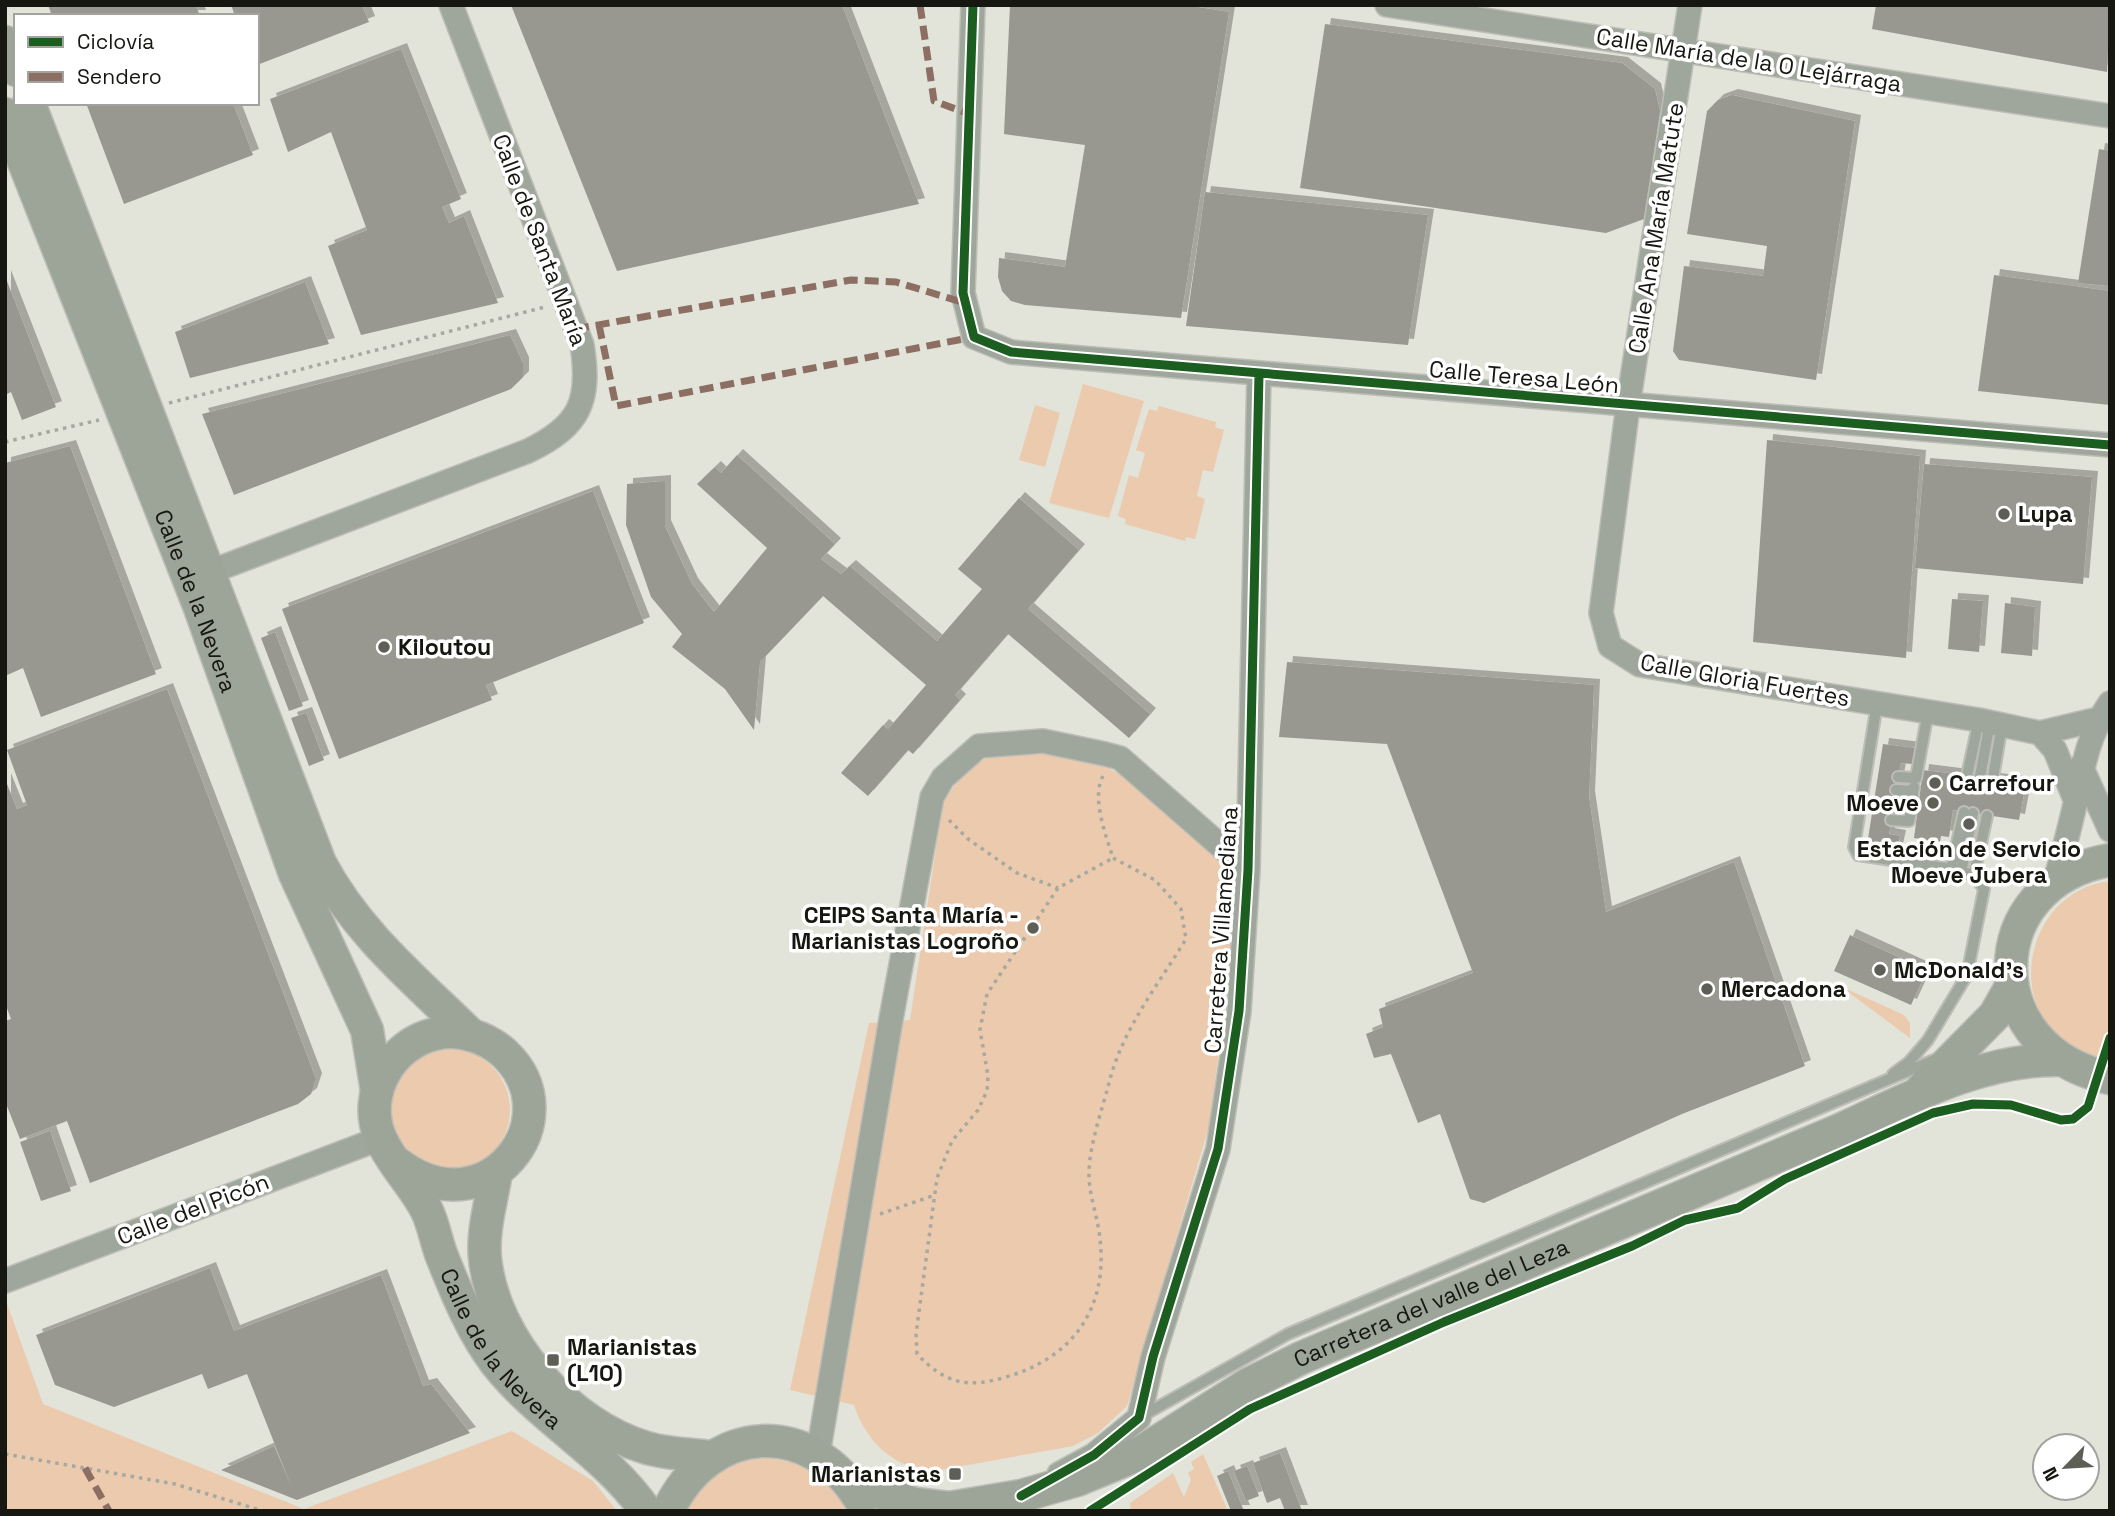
<svg xmlns="http://www.w3.org/2000/svg" width="2115" height="1516" viewBox="0 0 2115 1516" font-family="'Space Grotesk',sans-serif">
<defs>
<filter id="shadow"><feDropShadow dx="6" dy="-6" stdDeviation="0" flood-color="#0004"/></filter>
</defs>
<rect width="100%" height="100%" fill="#e2e3d9"/>
<!-- green -->
<path fill="#eccaae" d="M1083 384 1144 401 1109 518 1049 503Z
M1035 405 1060 413 1045 467 1019 460Z
M1159 406 1216 422 1215 427 1224 430 1213 472 1203 470 1197 496 1205 499 1195 539 1186 537 1185 541 1125 524 1126 519 1118 516 1129 475 1138 478 1145 453 1136 450 1149 409 1157 411Z
M1027 747 1108 768 1145 788 1230 867 1239 901 1209 1126 1127 1406 1098 1433 1073 1446 934 1471C896 1470 865 1441 854 1405L790 1390 869 1023 910 1020 943 802C964 770 988 749 1027 747Z
M2110 881V1025L2102 1049 2110 1052V1061C2092 1056 2075 1052 2060 1039 2004 990 2034 889 2110 881Z
M1840 986 1904 1015 1910 1023V1038Z
M388 1110a61 61 0 1 1 122 0a61 61 0 1 1-122 0Z
M5 1298 43 1404 304 1509 512 1431 593 1481 617 1511H5Z
M1203 1454 1228 1511H1131L1130 1503 1173 1473 1184 1497 1191 1480 1188 1473 1194 1469 1191 1462Z
M764 1458C800 1460 831 1477 846 1511H685C703 1479 728 1461 764 1458Z"/>
<!-- building -->
<path fill="#999890" filter="url(#shadow)" d="M48 5H196L200 16H52Z
M231 5H362L369 22 257 65V16H235Z
M511 5H842L919 204 617 271Z
M1010 5H1185L1229 12 1181 318 1025 305 1011 301 1002 291 998 277 999 258 1065 267 1085 145 1004 134Z
M1876 5H2110L2107 72 1872 29Z
M1325 24 1622 63 1655 89 1660 111 1644 219 1606 233 1300 188Z
M401 49 461 199 442 207 449 223 464 216 498 303 361 335 328 246 367 230 331 132 288 152 270 99Z
M1732 95 1855 121 1816 380 1679 360 1673 351 1684 266 1763 276 1767 246 1687 234 1707 111 1718 100Z
M86 103H233L253 155 124 204Z
M2099 149 2110 151V286L2078 283Z
M1205 192 1428 215 1408 345 1186 326Z
M1994 275 2110 291V405L1978 391Z
M5 276 56 407 22 420 11 392 5 395Z
M305 282 329 344 190 378 175 332Z
M510 335 523 363V377L511 389 234 495 202 414Z
M1767 440 1920 456 1906 658 1753 642Z
M70 446 156 674 41 717 23 668 5 676V463Z
M737 455 835 544 821 559 841 574 850 566 937 641 982 589 958 569 1019 498 1079 550 1028 609 1150 714 1129 738 1008 634 955 695 960 700 913 754 908 750 868 796 841 773 883 725 888 729 926 685 823 596 760 662 754 730 725 689 672 647 682 634 651 597 626 525 627 484 665 481V526L692 584 714 612 767 548 697 484 715 467 721 473Z
M1924 464 2092 477 2083 584 1915 568Z
M593 491 644 623 486 685 492 700 339 759 282 609Z
M1952 599 1983 601 1979 652 1948 649Z
M2005 603 2035 607 2032 656 2001 653Z
M275 632 303 706 289 711 261 638Z
M1287 662 1594 685 1589 797 1606 912 1734 862 1805 1066 1682 1114 1484 1203 1470 1199 1440 1114 1418 1123 1391 1054 1374 1058 1366 1034 1383 1027 1379 1009 1473 973 1387 744 1279 737Z
M167 689 316 1079 311 1094 298 1104 90 1183 67 1121 20 1139 5 1101V1021L11 1019 5 1003V779L17 809 27 805 7 750Z
M306 713 324 760 309 766 291 718Z
M1883 744 1915 748 1912 764 1901 763 1896 790 1889 834 1900 836 1897 850 1867 845Z
M1923 770 2026 783 2019 820 1953 810 1949 837 1941 836 1940 842 1914 838Z
M1850 935 1927 970 1911 1005 1834 971Z
M50 1131 71 1191 41 1201 20 1142Z
M210 1268 234 1331 381 1275 423 1386 431 1384 470 1433 297 1500 221 1470 274 1446 292 1488 247 1374 208 1389 202 1374 114 1407 55 1385 36 1335Z
M1280 1453 1302 1511H1285L1280 1498 1267 1503 1253 1463Z
M1247 1466 1259 1496 1246 1501 1234 1471Z
M1228 1471 1244 1511H1231L1217 1476Z"/>
<g fill="none" stroke-linecap="round" stroke-linejoin="round">
<defs>
<path id="service" d="M1877 704 1854 847 1858 855 1951 869
M1967 776 1979 720
M1898 777 1916 778 1928 712
M1980 777 1990 722
M1993 778 2002 724
M1896 790 1913 791 1914 787
M1893 804 1912 805 1913 791
M1891 820 1909 821 1912 805
M1961 872 1973 813
M1974 875 1987 816
M1893 1074 1909 1062 1928 1040 1967 975 1984 889 1974 875 1951 869 1964 812
M1142 1416 1288 1334 1934 1060"/>
<path id="minor" d="M973 5 963 293 974 337 1011 352 2110 445
M1387 5 2110 116
M1690 5 1628 405 1601 613 1610 646 1640 665 1979 720 2040 733
M210 572 528 451C580 426 591 401 582 345L451 5
M2081 766 2110 830
M2074 797 2055 750 2040 733 2099 719
M2055 881C2061 860 2067 838 2072 817 2082 776 2085 739 2110 703
M5 1281 381 1138
M818 1454 891 1019 932 797 943 778 979 746 1043 741 1105 754 1120 758 1248 870
M1059 1474 1094 1455 1139 1418 1153 1357 1218 1149 1239 1011 1248 870 1259 374"/>
<g id="secondary">
<path d="M5 42 16 70"/>
<path d="M29 103 320 863C356 932 416 981 471 1035"/>
<path id="s1" d="M5 114 200 608 295 874 367 1030 377 1091"/>
<path d="M2110 860C1978 883 1978 1051 2110 1078"/>
<path d="M1922 1089 1995 1015 2012 985"/>
<path id="s2" d="M397 1163C486 1232 574 1118 504 1053 486 1037 459 1028 435 1034 391 1044 362 1094 380 1137 391 1163 413 1184 426 1209 434 1224 436 1243 443 1259 457 1294 473 1333 496 1363 540 1419 606 1453 646 1511"/>
<path d="M496 1172C492 1199 482 1231 485 1258 493 1340 568 1425 647 1448 667 1454 690 1454 711 1457"/>
<path id="s3" d="M851 1483 915 1504 949 1508 1021 1496 1077 1480 1135 1456 1247 1385 1301 1358 1842 1129C1909 1098 1984 1058 2060 1060"/>
<path d="M668 1511C710 1422 811 1417 861 1501"/>
</g>
</defs>
<!-- service casing -->
<use href="#service" stroke="#bcbdb6" stroke-width="14"/>
<!-- minor casing -->
<use href="#minor" stroke="#bcbdb6" stroke-width="26"/>
<!-- secondary casing -->
<use href="#secondary" stroke="#bcbdb6" stroke-width="35"/>
<!-- path -->
<path stroke="#a6a9a0" stroke-width="3.5" stroke-dasharray="3.5 5" stroke-linecap="butt" d="M169 403 545 307
M5 442 99 420
M1103 776C1091 797 1106 836 1113 858
M949 820 968 839 1017 873 1058 888
M1113 858 1155 880 1181 909 1186 939C1158 985 1122 1030 1109 1083 1102 1110 1090 1143 1089 1171 1088 1193 1098 1217 1100 1239 1108 1308 1073 1358 1006 1377 966 1389 945 1383 917 1354L916 1334 937 1178 952 1141 978 1110 987 1091 988 1076 980 1030 987 994 1058 888Z
M880 1214 935 1195
M5 1454 175 1484 263 1511"/>
<!-- service -->
<use href="#service" stroke="#9fa69b" stroke-width="10"/>
<!-- minor -->
<use href="#minor" stroke="#9fa69b" stroke-width="23"/>
<!-- secondary -->
<use href="#secondary" stroke="#9da498" stroke-width="32"/>
<!-- quiet -->
<path stroke="#8d6e63" stroke-width="7" stroke-dasharray="14 7" stroke-linecap="butt" d="M920 5 934 101 969 114
M599 325 616 406 974 337
M575 329 851 280 896 282 965 303
M85 1468 109 1511"/>
<defs>
<path id="cycleway" d="M973 5 963 293 974 337 1011 352 2110 445
M1021 1496 1094 1455 1139 1418 1153 1357 1218 1149 1239 1011 1248 870 1259 374
M1090 1511 1250 1409 1444 1322 1632 1246 1685 1220 1738 1208 1785 1179 1933 1113 1973 1104 2011 1105 2061 1120 2073 1119 2088 1107 2110 1038"/>
</defs>
<!-- cycleway casing -->
<use href="#cycleway" stroke="#fff" stroke-width="13"/>
<!-- cycleway -->
<use href="#cycleway" stroke="#1b5e20" stroke-width="9"/>
</g>
<!-- markers -->
<g fill="#5d5e56" stroke="#fff" stroke-width="2.5">
<circle cx="2004" cy="514" r="7"/>
<circle cx="384" cy="647" r="7"/>
<circle cx="1935" cy="783" r="7"/>
<circle cx="1933" cy="803" r="7"/>
<circle cx="1969" cy="824" r="7"/>
<circle cx="1033" cy="928" r="7"/>
<circle cx="1880" cy="970" r="7"/>
<circle cx="1707" cy="989" r="7"/>
<rect x="546" y="1353" width="14" height="14" rx="3.5"/>
<rect x="948" y="1467" width="14" height="14" rx="3.5"/>
</g>
<g text-anchor="middle" stroke-width="7" stroke-linejoin="round" paint-order="stroke">
<!-- street labels -->
<g font-size="23" fill="#161710" stroke="#fff">
<text transform="translate(1749 60) rotate(9)" y="8">Calle María de la O Lejárraga</text>
<text transform="translate(1656 228) rotate(-81)" y="8">Calle Ana María Matute</text>
<text transform="translate(540 240) rotate(69)" y="8">Calle de Santa María</text>
<text transform="translate(1524 377) rotate(5)" y="8">Calle Teresa León</text>
<text dy="8" stroke="none"><textPath href="#s1" startOffset="523">Calle de la Nevera</textPath></text>
<text transform="translate(1745 680) rotate(10)" y="8">Calle Gloria Fuertes</text>
<text transform="translate(1221 930) rotate(-86)" y="8">Carretera Villamediana</text>
<text transform="translate(193 1209) rotate(-21)" y="8">Calle del Picón</text>
<text dy="8" stroke="none"><textPath href="#s3" startOffset="630">Carretera del valle del Leza</textPath></text>
<text dy="8" stroke="none"><textPath href="#s2" startOffset="696">Calle de la Nevera</textPath></text>
</g>
<!-- poi labels -->
<g font-size="23" font-weight="bold" fill="#161710" stroke="#fff" text-anchor="start">
<text x="2018" y="522">Lupa</text>
<text x="398" y="655">Kiloutou</text>
<text x="1949" y="791">Carrefour</text>
<text x="1919" y="811" text-anchor="end">Moeve</text>
<text x="1969" y="857" text-anchor="middle">Estación de Servicio<tspan x="1969" dy="26">Moeve Jubera</tspan></text>
<text x="1019" y="923" text-anchor="end">CEIPS Santa María -<tspan x="1019" dy="26">Marianistas Logroño</tspan></text>
<text x="1894" y="978">McDonald's</text>
<text x="1721" y="997">Mercadona</text>
<text x="567" y="1355">Marianistas<tspan x="567" dy="26">(L10)</tspan></text>
<text x="941" y="1482" text-anchor="end">Marianistas</text>
</g>
</g>
<!-- border -->
<rect width="2115" height="1516" fill="none" stroke="#161710" stroke-width="14"/>
<!-- legend -->
<rect x="14" y="14" width="245" height="91" fill="#ffffff" stroke="#a2a29f" stroke-width="2"/>
<rect x="28" y="37" width="35" height="10" fill="#1b5e20" stroke="#a2a29f" stroke-width="2"/>
<text x="77" y="49" font-size="21" fill="#161710">Ciclovía</text>
<rect x="28" y="72" width="35" height="10" fill="#8d6e63" stroke="#a2a29f" stroke-width="2"/>
<text x="77" y="84" font-size="21" fill="#161710">Sendero</text>
<!-- north arrow -->
<g transform="translate(2066 1467) rotate(245)"><circle r="33" fill="#ffffff" stroke="#a2a29f" stroke-width="2"/>
<path d="M0-5L12 26L0 18L-12 26Z" fill="#5d5e56"/>
<text y="-10" font-size="19" font-weight="bold" text-anchor="middle" fill="#161710">N</text>
</g>
</svg>
